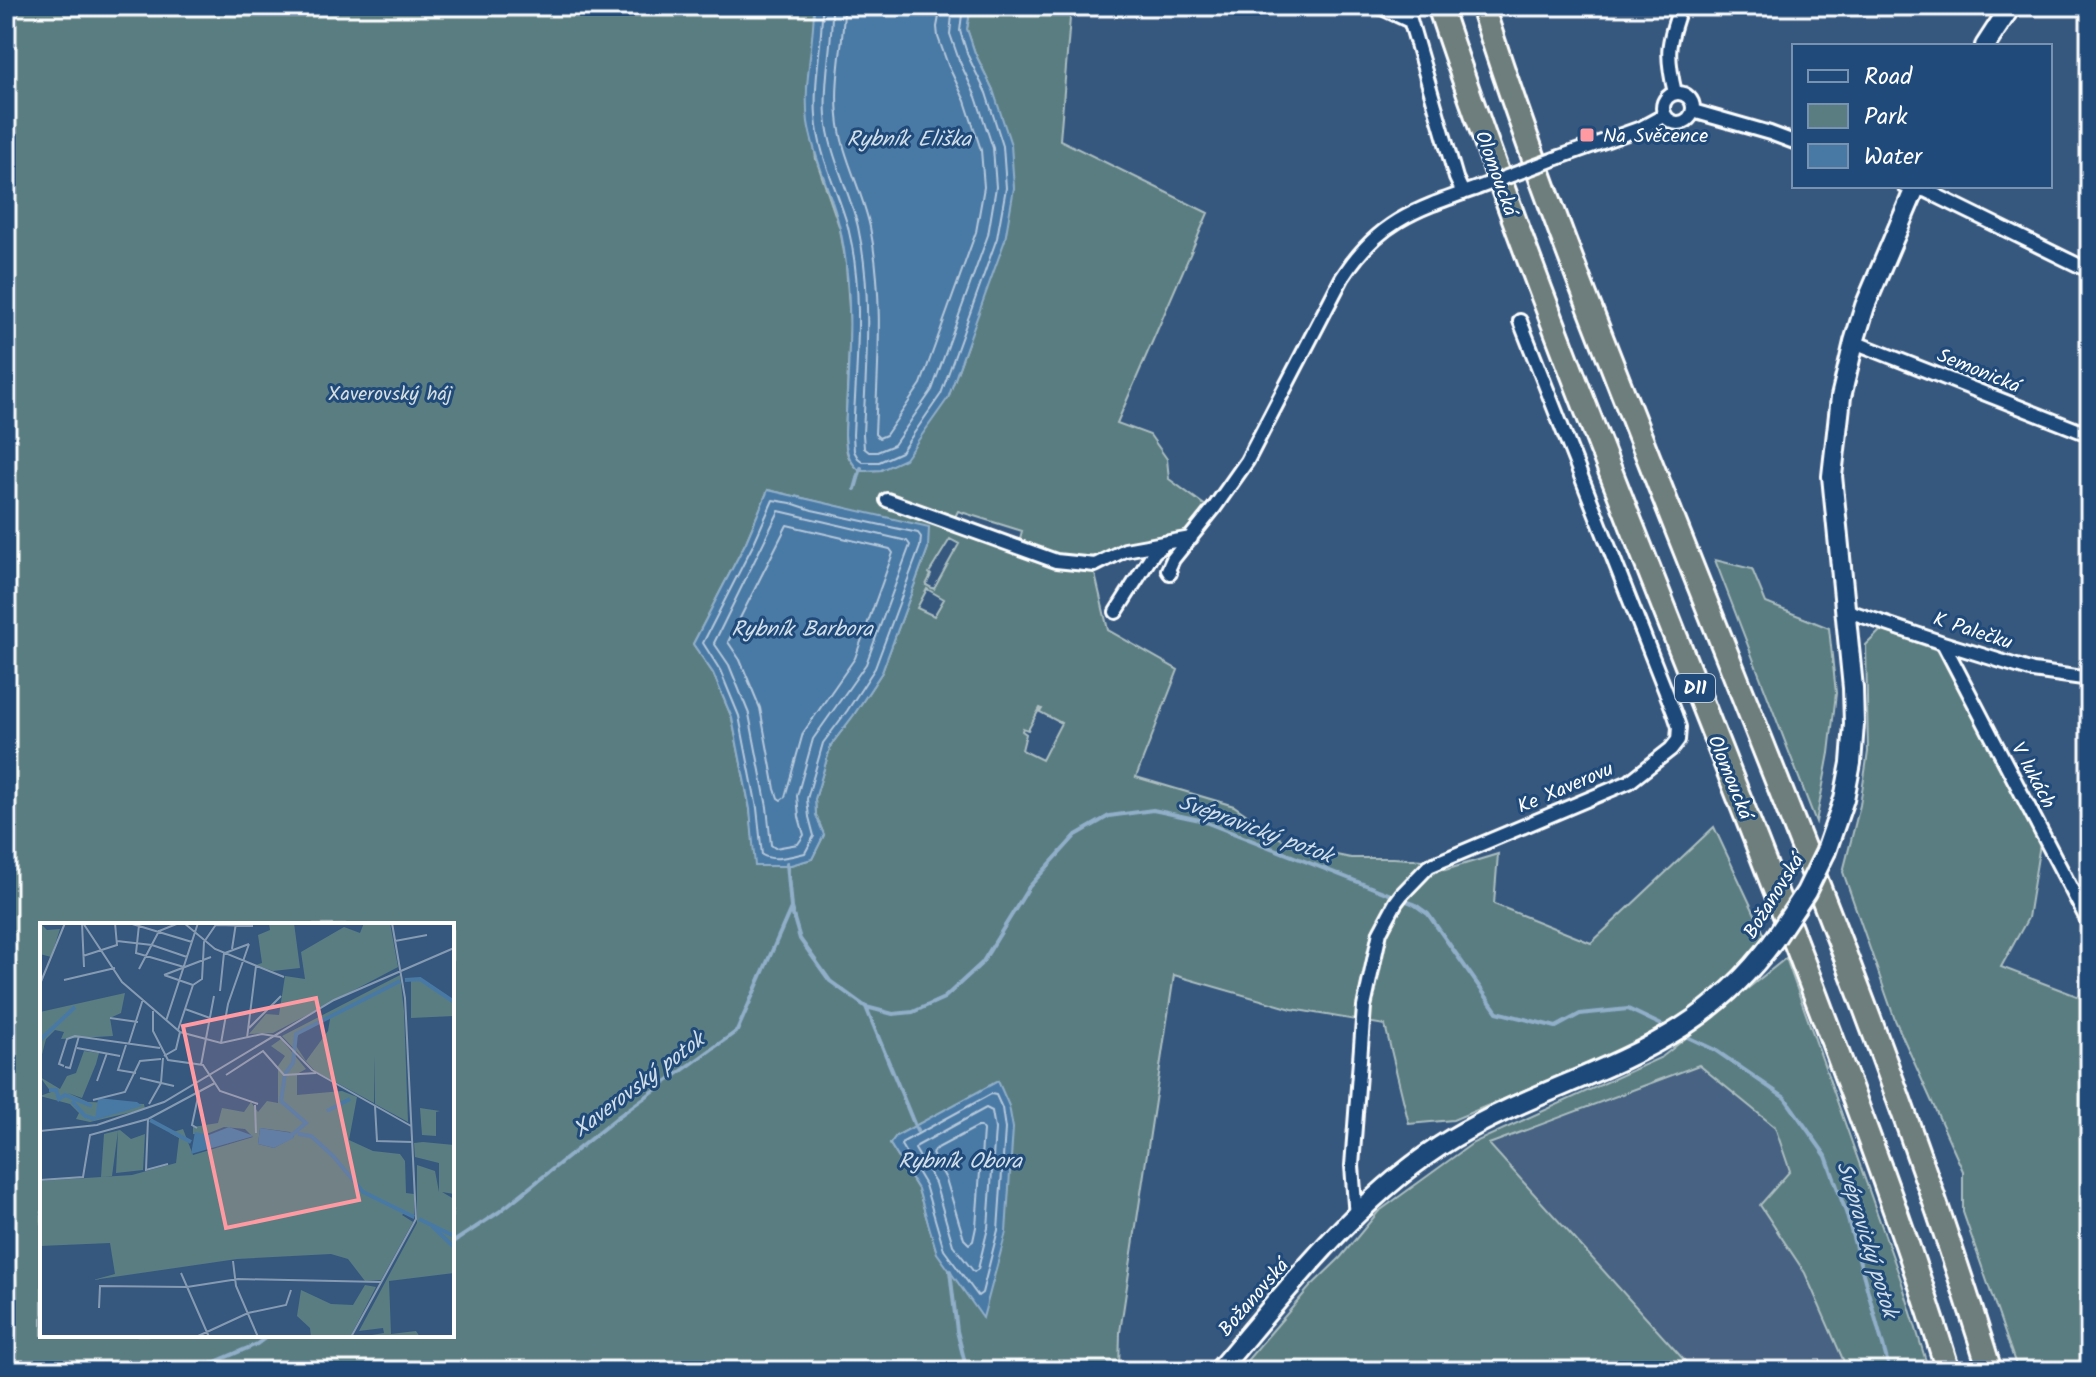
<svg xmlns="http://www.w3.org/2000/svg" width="2096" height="1377" viewBox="0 0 2096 1377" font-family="Kalam,sans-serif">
<rect width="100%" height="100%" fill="#36587f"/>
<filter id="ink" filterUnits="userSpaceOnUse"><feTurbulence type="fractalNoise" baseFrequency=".0125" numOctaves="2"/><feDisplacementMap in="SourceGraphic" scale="16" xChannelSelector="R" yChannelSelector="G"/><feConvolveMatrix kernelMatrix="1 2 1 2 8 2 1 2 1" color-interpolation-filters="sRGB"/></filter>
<g filter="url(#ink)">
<!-- built -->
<path fill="#466282" d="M1699 1065 1775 1127 1790 1172 1760 1205 1805 1273 1848 1371H1694L1489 1144Z"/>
<!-- green -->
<path fill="#5a7d82" stroke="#acbec0" stroke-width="2" fill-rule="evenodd" d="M6 6H814V33L807 88 816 159 840 229 846 264 850 324 845 435C846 452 846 458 860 471L881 470 948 398 968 343 993 90 975 53 967 29 971 6H1071L1060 140 1208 213 1117 423 1150 435 1167 459 1169 479 1207 507 1185 531 1130 544 1091 557 1108 630 1178 670 1136 777 1234 806 1281 839 1297 847 1351 858H1393L1439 861 1445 870 1498 854 1494 904 1591 943 1714 827 1768 942 1700 1004 1623 1049 1453 1120 1409 1124 1385 1025 1292 1009 1174 975 1120 1332 1119 1371H6ZM768 490 849 509 928 548 882 672 853 716 831 745 815 799 816 815 824 835 812 859 787 866H756L750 809 732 718 713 673 693 644 746 542ZM958 511 1022 531 1018 546 952 523ZM950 539 959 544 934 589 926 585 931 575 929 573ZM927 589 944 599 934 616 917 608ZM1040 708 1042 709 1040 712 1061 723 1042 760 1022 750 1026 734 1022 731 1023 728 1028 730ZM42 925H452V1335H42ZM940 1113 937 1253 918 1189 890 1144 896 1136Z
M1715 560 1752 569 1766 603 1829 628 1836 693 1829 753 1816 822Z
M1881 630 1940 651 2040 844 2028 918 2001 967 2090 1001V1371H2018L1963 1212V1171L1895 1020 1843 872 1860 805 1868 752 1866 645Z
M1786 958 1901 1280 1929 1371H1848L1805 1273 1760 1205 1790 1171 1775 1127 1699 1065 1489 1144 1694 1371H1238L1309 1288 1340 1258 1378 1212 1473 1143 1662 1057Z"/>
<!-- water -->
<path fill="#4879a5" stroke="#91afc9" stroke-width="2" d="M814 6H971L967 29 975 53 993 90 1011 145 1014 188 1005 240 948 398 905 459 881 470 860 471C848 460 846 451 845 434 848 367 855 300 841 233 833 195 814 161 808 122 803 84 814 44 814 6Z
M768 490 929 527 928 548 882 672 853 716 831 745 815 799 816 815 824 835 812 859 787 866H755L750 809 732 718 713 673 693 644 746 542Z
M998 1081 1009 1106 1013 1128 1006 1232 983 1318 937 1253 918 1189 890 1144 896 1136Z"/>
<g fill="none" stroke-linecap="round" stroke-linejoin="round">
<!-- shore -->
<path stroke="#b6c9db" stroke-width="2" d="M822 6C823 43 813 79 816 116 818 155 838 190 848 227 865 295 856 366 853 435L854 451 858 458 863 462H879L901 452 941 394 997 238 1006 188 1003 146 986 93 968 56 960 31 963 6
M832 6C833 43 823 79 826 116 829 155 849 189 858 227 873 295 866 365 863 434L864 448 869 452H877L894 445 932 390 988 235 996 187 993 148 976 97 959 60 950 34 953 6
M844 6C844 43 834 79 838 116 841 155 862 189 870 227 884 298 878 362 875 434L879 438 886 435 921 384 976 232 984 187 981 150 965 101 948 65 938 37 937 27 941 6
M773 500 791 503 812 510 918 533 921 537 920 547 875 668 847 711 823 743 807 799 809 817 814 836 805 853C792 856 774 862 762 855L757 808 739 716 720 670 703 643 753 545Z
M779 511 907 541 910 545 866 664 813 739 797 796 799 817 804 835 798 844 775 848 771 845 767 807 749 714 729 665 714 643Z
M787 525 890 549 893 553 855 658 803 733 785 797 781 800 778 798 775 789 760 708 740 660 728 642Z
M991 1094 996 1095 1002 1108 1005 1129 998 1230 982 1293 978 1296 944 1250 925 1185 901 1145 903 1142Z
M986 1108 992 1111 995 1129 988 1228 978 1269 974 1272 953 1245 935 1183 915 1149 917 1146Z
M977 1127H981L983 1130 976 1227 973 1241 969 1244 964 1239 946 1179 932 1154 934 1150Z"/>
<!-- stream -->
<path stroke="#91afc9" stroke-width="4" d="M855 489 861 468
M787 863 791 908 800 939 830 981 866 1007 893 1014 913 1012 944 998 982 963 1029 887 1076 835 1109 816 1153 810 1200 820 1414 904 1428 914 1497 1012 1556 1027 1580 1014 1628 1009 1670 1029
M866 1007 917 1131
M1681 1034 1715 1050 1785 1098 1826 1156 1846 1212 1890 1371
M452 1243 499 1212 619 1116 737 1031 791 908
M950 1271 957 1331 967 1371
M194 1371 257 1344 269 1335"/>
<defs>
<path id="street" d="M1378 6 1410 21
M1406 6 1456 178 1463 193
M1675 93C1666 55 1667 43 1681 6
M1663 108a15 15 0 1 1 30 0a15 15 0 1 1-30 0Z
M1693 111 1770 133 1794 142
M1560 157 1641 128 1665 115
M1904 186 1927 191 2090 271
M1854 342 2090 435
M887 500 1056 561 1095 565 1125 550 1191 538
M1170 573 1168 570 1173 559 1214 508 1247 461 1342 278C1378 221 1417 209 1477 188
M1845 610 1943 643 2033 671 2090 679
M1116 612 1154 552 1165 543
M1943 643 2090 925
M1356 1217 1352 1166 1364 1007 1380 932 1396 902 1402 894 1429 866 1629 782 1671 749 1678 740 1679 727 1675 715 1520 321"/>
<path id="secondary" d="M1985 46 2011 6
M1826 851 1844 799 1851 763 1854 724 1853 688 1832 476 1841 397 1854 342 1865 306 1916 186
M1218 1371C1287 1290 1361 1193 1453 1138 1526 1094 1611 1073 1682 1027 1718 1004 1749 974 1774 940"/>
<path id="highway" d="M1439 6C1549 335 1686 654 1809 978 1858 1108 1908 1238 1948 1371
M1482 6C1531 160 1590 310 1649 459 1768 761 1895 1061 1990 1371"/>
</defs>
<!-- street casing -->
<use href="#street" stroke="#fff" stroke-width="18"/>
<!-- secondary casing -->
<use href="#secondary" stroke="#fff" stroke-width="24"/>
<!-- highway casing -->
<use href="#highway" stroke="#fff" stroke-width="28"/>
<!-- street -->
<use href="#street" stroke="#1f4a7a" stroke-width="12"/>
<!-- secondary -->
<use href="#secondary" stroke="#1f4a7a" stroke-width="18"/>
<!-- highway -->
<use href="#highway" stroke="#6d7e7c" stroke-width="22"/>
<defs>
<path id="street-bridge" d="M1477 188 1560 157"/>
<path id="secondary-bridge" d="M1774 940 1806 892 1826 851"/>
</defs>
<!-- street-bridge casing -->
<use href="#street-bridge" stroke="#fff" stroke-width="18" stroke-linecap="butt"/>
<!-- secondary-bridge casing -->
<use href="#secondary-bridge" stroke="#fff" stroke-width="24" stroke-linecap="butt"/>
<!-- street-bridge -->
<use href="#street-bridge" stroke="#1f4a7a" stroke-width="12"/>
<!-- secondary-bridge -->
<use href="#secondary-bridge" stroke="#1f4a7a" stroke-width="18"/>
</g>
</g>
<!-- markers -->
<rect fill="#ff9aa2" stroke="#1f4a7a" stroke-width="3" x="1579" y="127" width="16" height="16" rx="4"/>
<g text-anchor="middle" stroke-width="6" stroke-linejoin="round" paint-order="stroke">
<!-- shield labels -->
<rect fill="#1f4a7a" stroke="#bcc9d7" stroke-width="2" x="1675" y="674" width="40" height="28" rx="6"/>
<g font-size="18" font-weight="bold" fill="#fff">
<text x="1695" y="694">D11</text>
</g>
<!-- poi labels -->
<g font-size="20" fill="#fff" stroke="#1f4a7a" text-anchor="start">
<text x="1603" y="142">Na Svěcence</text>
</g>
<!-- street labels -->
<g font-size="20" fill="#fff" stroke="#1f4a7a">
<text transform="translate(1497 173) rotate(70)" y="7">Olomoucká</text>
<text transform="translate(1979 370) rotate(22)" y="7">Semonická</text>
<text transform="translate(1973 630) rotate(18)" y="7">K Palečku</text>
<text transform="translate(2034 775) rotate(62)" y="7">V lukách</text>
<text transform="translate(1731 777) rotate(68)" y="7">Olomoucká</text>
<text transform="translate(1565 787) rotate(-23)" y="7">Ke Xaverovu</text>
<text transform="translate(1773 896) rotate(-58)" y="7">Božanovská</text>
<text transform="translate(1253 1297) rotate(-49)" y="7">Božanovská</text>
</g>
<!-- park labels -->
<g font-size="20" fill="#d6dee0" stroke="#1f4a7a">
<text x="390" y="400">Xaverovský háj</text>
</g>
<!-- water labels -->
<g font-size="22" font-style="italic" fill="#d1dee8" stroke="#1f4a7a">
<text x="909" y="146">Rybník Eliška</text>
<text x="802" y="636">Rybník Barbora</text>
<text transform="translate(1256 828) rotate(20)" y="8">Svépravický potok</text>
<text transform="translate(638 1084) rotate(-37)" y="8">Xaverovský potok</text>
<text x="960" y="1168">Rybník Obora</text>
<text transform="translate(1868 1239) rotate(73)" y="8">Svépravický potok</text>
</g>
</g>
<!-- overview -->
<g transform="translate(40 923)">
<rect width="414" height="414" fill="#36587f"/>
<path d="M0 0 7 7 20 6 11 34 0 31ZM229 0H254L260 45 233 48 216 42 222 40 218 12 230 7ZM324 0H350L358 44 233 110 209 111 226 91 239 92 245 53 265 56 261 29 304 4 320 10ZM360 52 364 88 368 199 335 181V132L334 180 275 148 242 113ZM285 96H290L288 108 266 138 254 120 259 111ZM371 56 387 59 414 81V93L371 95ZM85 70 81 90 70 95 73 113 21 116 24 109 15 107 6 116 0 139V89ZM241 116 266 146 257 151V172L302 168 317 174 309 217 333 228 360 231 365 238 366 270 374 271V296L365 289 362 292 373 299 341 357 325 358 308 336 291 331 197 336 53 357 75 351 70 320 0 323V258L92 252 136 240 139 215 130 210 143 206 153 232 213 214 205 206 184 204 164 212 153 211V204L178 200 182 185 204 189 211 179 218 189 227 178 238 180V143L245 133 231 123ZM220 205 250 209 254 214 234 225 218 221ZM44 128 59 130 56 141 42 175 28 170 48 179 104 181 105 186 50 199 36 196 39 190 30 181 0 173 11 169 0 154 20 166 27 153 36 150ZM380 185 400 188 396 189V213L382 212ZM80 207 91 216 105 211 103 247 76 250 78 208 72 253 61 254 64 211ZM383 219 414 222V271L402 269 414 276V350L349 358 351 411 376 408 380 414H320L344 410 343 405 319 408 377 300V242L395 248 399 269V240L375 234 374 220ZM325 362 336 364 310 414H271L270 405 257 393 261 367 291 381 313 382Z" fill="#5a7d82" fill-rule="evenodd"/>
<path d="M58 175 97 179 102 183 55 197ZM189 204 214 213 151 231 155 209 169 212ZM220 205 253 210 254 215 234 225 218 221Z" fill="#4879a5"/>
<path fill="none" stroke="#4879a5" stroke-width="4" d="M365 57 380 56 414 79M0 117 35 84M9 167H16L19 176 25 172 52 183M32 178 45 193 55 196M287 188 310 176M110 197 151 219M258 211 271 213 293 233 323 269 374 294M252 212 266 200 241 178 245 151 253 140 256 111 360 58M379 296 414 313M392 303 414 324"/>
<path fill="none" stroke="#869bb2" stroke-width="2" d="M42 0 44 44M43 0 82 59 140 109 181 120 222 111 240 114 272 147 371 203M89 0 152 19M144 0 175 26 244 54M99 2 96 30 144 44M176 2 213 3M77 18 112 22 147 34M355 18 387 12M192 26 196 0M185 30 209 21M43 33 77 22 75 0M99 46 119 8 139 0M124 52 171 34M124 52 153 62M24 57 75 45M0 61 25 0M153 62 162 56 164 19 177 0M180 68 184 30M145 86 170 95M113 88V108L128 137 163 142 180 168 218 181M70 95 98 99M126 98 158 0M209 105 241 73M138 107 153 62M207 115 216 43M89 120 103 76M181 120 188 81 209 21M86 122 78 147 96 150M37 125 80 133M124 133 136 126 140 109M161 142 174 73M24 143 19 141 27 116 35 113 120 125M25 144 30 145 39 113M186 152 223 128 244 152 276 150M100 155 134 163M57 158 67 130M53 177 85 169 100 138 121 136M109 181 121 160 123 135M215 182 216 210M335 183 337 218 372 219M108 196 106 247 128 241M157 205 152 202 159 169M0 208 57 202 124 179 294 77 414 25M0 257 43 254 50 212 108 196 175 160M193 338 196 363 218 414M141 350 169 414M59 385 60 363 147 364 198 356 341 359M156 414 208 390 246 382 251 367M311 414 376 296 365 75 352 0"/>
<path fill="#ff9aa2" fill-opacity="0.15" stroke="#ff9aa2" stroke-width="4" d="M276 75 319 277 186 305 143 103Z"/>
<rect width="414" height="414" fill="none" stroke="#fff" stroke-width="4"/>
</g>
<!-- margin -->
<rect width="2096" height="1377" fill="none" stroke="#1f4a7a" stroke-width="32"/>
<rect x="16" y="16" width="2064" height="1345" fill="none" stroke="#fff" stroke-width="3" filter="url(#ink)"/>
<!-- legend -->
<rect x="1792" y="44" width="260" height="144" fill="#1f4a7a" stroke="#7992af" stroke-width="2"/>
<rect x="1808" y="70" width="40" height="12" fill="#1f4a7a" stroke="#7992af" stroke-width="2"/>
<text x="1864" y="84" font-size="24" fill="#ffffff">Road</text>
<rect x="1808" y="104" width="40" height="24" fill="#5a7d82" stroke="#7992af" stroke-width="2"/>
<text x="1864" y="124" font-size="24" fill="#ffffff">Park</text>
<rect x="1808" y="144" width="40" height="24" fill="#4879a5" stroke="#7992af" stroke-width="2"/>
<text x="1864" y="164" font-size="24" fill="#ffffff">Water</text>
</svg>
